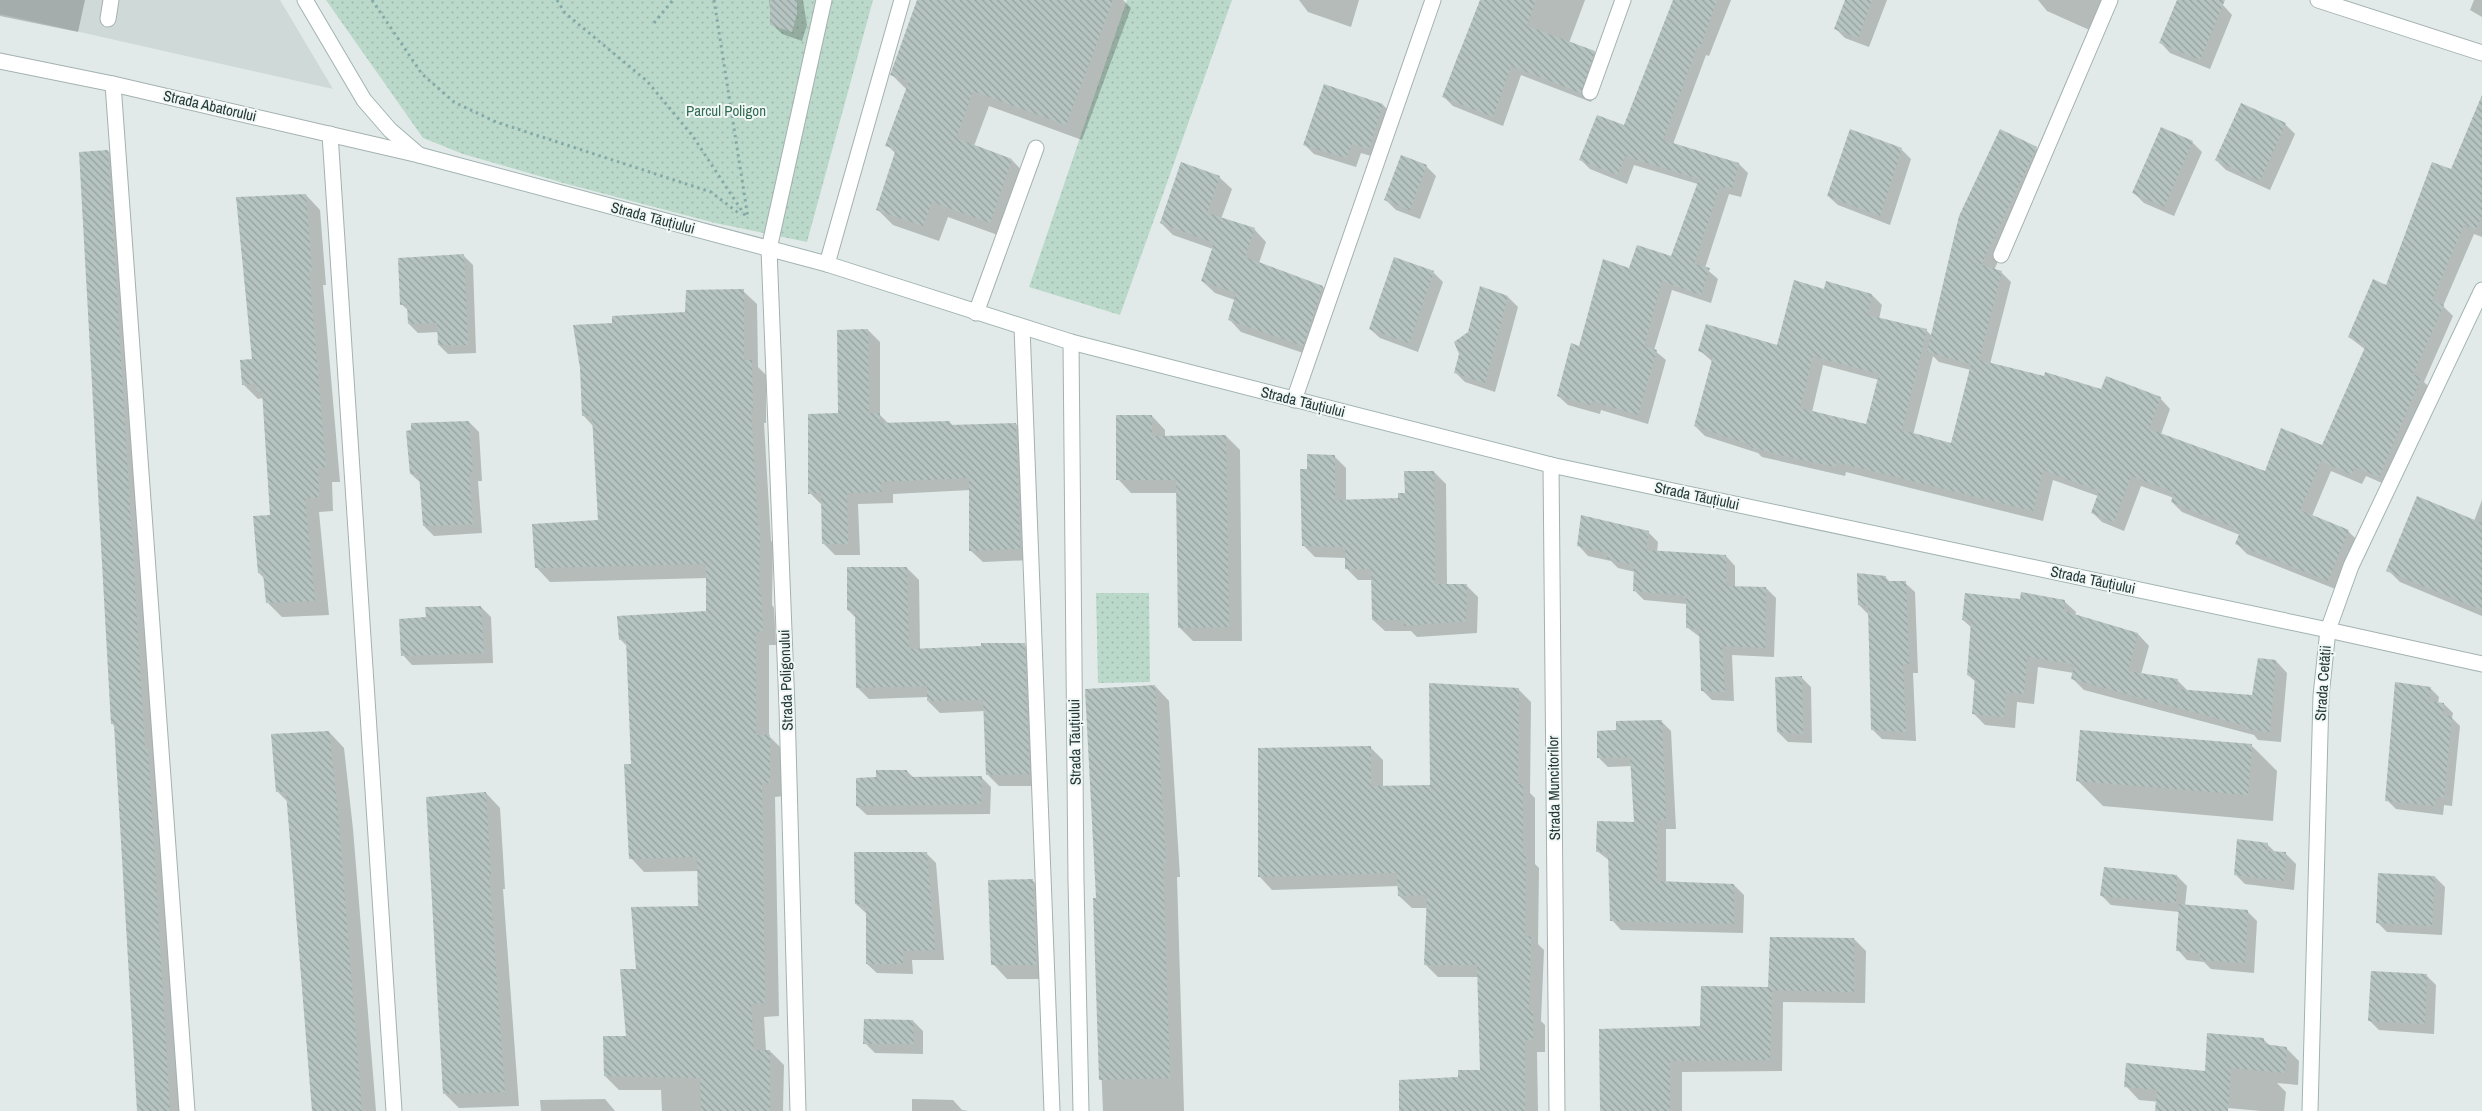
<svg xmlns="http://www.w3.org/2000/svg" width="2482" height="1111" viewBox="0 0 2482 1111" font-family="'Archivo Narrow',sans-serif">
<defs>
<pattern id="grass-dots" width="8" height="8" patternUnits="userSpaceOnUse" patternTransform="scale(1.25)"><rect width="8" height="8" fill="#bbd9ca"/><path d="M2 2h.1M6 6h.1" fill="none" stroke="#a0bbae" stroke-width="1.8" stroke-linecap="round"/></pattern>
<pattern id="building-back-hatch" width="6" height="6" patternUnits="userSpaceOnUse" patternTransform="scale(1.25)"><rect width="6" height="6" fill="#b6c4c1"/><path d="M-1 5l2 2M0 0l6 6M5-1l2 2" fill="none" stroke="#94a09e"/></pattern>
</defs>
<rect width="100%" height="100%" fill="#e1eae8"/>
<!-- built -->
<path fill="#cfd9d7" d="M0 0H280L333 89 0 14Z"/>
<!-- grass -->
<path fill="url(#grass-dots)" d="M326 0H873L807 242 715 223 567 184 463 154 423 138Z
M1127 0H1232L1120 315 1029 287Z
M1149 593 1150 682 1098 683 1096 593Z"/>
<!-- shadow -->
<path fill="#0003" fill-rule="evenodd" d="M0 0H85L78 32 0 16Z
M769 0H803L807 25 802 41 782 34 772 24Z
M920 0H1123L1131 8 1082 140 989 106 974 146 1012 160 1027 176 1006 238 948 217 939 241 893 225 877 209 896 154 887 145 907 90 892 75Z
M1299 0H1359L1351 27 1308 12Z
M1481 0H1585L1569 43 1594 52 1604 62 1591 102 1521 75 1503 126 1453 106 1443 96 1459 53 1462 55Z
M1674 0H1731L1709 56 1706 55 1673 144 1739 164 1748 173 1741 197 1729 194 1705 268 1718 279 1711 303 1672 290 1654 350 1666 360 1648 424 1601 410 1600 414 1568 405 1558 396 1580 347 1630 269 1672 258 1698 184 1634 165 1627 184 1590 169 1581 160 1624 127Z
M1846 0H1887L1869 47 1845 38 1836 29Z
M2038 0H2108L2094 32 2047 11Z
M2178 0H2210L2223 5 2232 15 2210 69 2170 53 2161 43Z
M2474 0H2482V17L2470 10Z
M2482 97V237L2474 234 2443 306 2453 316 2424 382 2431 389 2389 486 2366 476 2362 484 2331 471 2312 516 2348 531 2358 541 2338 590 2247 554 2237 544 2240 535 2182 512 2172 502 2174 498 2141 486 2124 531 2102 522 2092 512 2098 496 2053 480 2043 521 1846 472 1845 476 1762 457 1758 453 1705 436 1695 426 1713 362 1700 351 1778 347 1825 290 1872 295 1882 305 1879 319 1927 331 1932 336 2036 148 2046 158 1994 270 2001 272 2011 282 1990 364 2102 390 2160 398 2170 409 2161 434 2265 473 2323 447 2366 350 2349 337 2387 287 2451 171ZM1933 356 1939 362 1971 370 1952 444 1913 435ZM1823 365 1879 380 1867 426 1812 412Z
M1383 105 1393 115 1378 158 1361 153 1356 167 1314 154 1304 144Z
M2285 124 2295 134 2270 190 2226 170 2216 160Z
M2192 142 2202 152 2174 216 2144 203 2134 193Z
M1901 149 1911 159 1890 225 1838 205 1828 196Z
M108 151 118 161 180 1111H139L115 727 112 723Z
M1426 166 1436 176 1420 219 1396 210 1386 200Z
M1219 177 1232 189 1221 219 1254 229 1266 242 1259 263 1323 287 1335 300 1315 357 1241 332 1229 319 1235 300 1215 293 1202 281 1213 249 1173 235 1161 223Z
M306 195 320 210 326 285H323L340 482H332L333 511 319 512 329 615 282 617 267 602 265 579 259 573 272 517 263 398 258 399 243 384 253 360Z
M464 256 473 265 476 353 448 354 439 345V332L418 333 409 324V311L401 304Z
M1433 272 1443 282 1418 352 1380 338 1370 329Z
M743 291 757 304 758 367 766 375V423H764L771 541 773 543 772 605 774 608 776 645H769V736L783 750 784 796 775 797 779 1016 764 1017 766 1051H770L784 1065 783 1111H662L661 1090H619L605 1076 627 1038 638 970 700 907 699 871 644 872 631 858 633 765 628 647 620 639 707 612V578L550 582 537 568 599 521 593 426 584 416 614 324 687 313Z
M1508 297 1518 307 1495 392 1465 382 1455 372 1469 333Z
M868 330 880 342V415L889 424 949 422 954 426 1016 424 1028 436 1031 560 983 562 971 551 970 490 893 494V503L858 504 860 555H835L823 543 822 505 810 493Z
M1152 416 1165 430V437L1226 436 1240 450 1242 641H1193L1180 628 1177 493H1131L1118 479Z
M469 422 479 432 482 481H478L482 533 434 536 424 526 421 483 411 474Z
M1334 456 1346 468V501L1399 500 1434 472 1446 484 1447 585H1466L1478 597 1477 633 1417 637 1411 631H1385L1373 620 1372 580H1358L1347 569 1346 558 1315 557 1303 545 1308 470Z
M2482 500V616L2400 582 2388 570 2474 521Z
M1648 532 1658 542 1657 552 1726 556 1735 566V588H1766L1776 598 1774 657 1732 655 1734 701 1712 700 1702 690 1700 637 1688 628 1687 604 1644 600 1634 590 1635 572 1618 568 1611 561 1588 556 1579 546Z
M907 568 919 580 920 650 1024 644 1036 656 1041 786H999L987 774 985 711 940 713 928 701V697L869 699 857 687 856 618 848 610Z
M1885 577 1890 582 1905 583 1915 592 1918 673H1913L1916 741 1882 739 1872 729 1869 615 1859 605Z
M2021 600 2064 601 2076 612 2075 616 2138 634 2149 646 2141 674 2177 680 2188 691 2253 697 2276 661 2287 673 2281 742 2258 740 2254 735 2084 690 2073 679 2074 673 2038 667 2034 704 2017 702 2015 728 1985 725 1973 713 1976 682 1968 675 1972 628 1963 620Z
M481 607 491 617 493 663 412 665 403 655 427 619Z
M1801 677 1811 687 1812 743 1788 742 1778 732Z
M1155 686 1169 701 1180 877H1177L1184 1111H1103L1094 900H1097Z
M2430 688 2439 697 2438 703 2444 704 2453 713 2452 718 2460 726 2452 806 2444 805 2443 815 2396 809 2387 800Z
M1518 689 1531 702 1530 793 1535 798V864L1539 868 1538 944 1544 950 1541 1021 1545 1025V1052H1537L1538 1111H1400L1460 1078 1481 1071 1478 977H1438L1425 964 1428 908H1412L1399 896V886L1272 890 1260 877 1370 747 1383 760V787H1431Z
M1662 722 1671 731 1676 829H1666V883L1734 885 1744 895 1743 933 1621 930 1612 920 1610 861 1597 851 1636 824 1632 766 1608 767 1599 758 1618 731Z
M329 732 344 748 353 829 376 1111H313L288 802 278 792Z
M2251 745 2277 771 2273 821 2103 806 2077 780Z
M907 771 914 778 981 777 991 787 990 814 867 815 857 806 877 779Z
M486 793 500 808 505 889H503L519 1106 459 1108 445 1094Z
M2267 844 2276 853 2286 854 2296 864 2294 890 2245 884 2235 874Z
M926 853 936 863 944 960H912L913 974 877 973 867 964 866 913 856 904Z
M2177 876 2187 886 2185 906 2247 911 2257 921 2254 973 2211 969 2204 962 2187 960 2178 950 2180 912 2111 905 2101 895Z
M2435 877 2445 887 2442 935 2387 932 2377 922Z
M1033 881 1047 895 1051 979H1007L993 964Z
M1854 939 1866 951 1865 1003 1783 1002 1782 1071 1682 1072V1111H1602L1701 1028Z
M2427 976 2436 985 2434 1034 2379 1030 2369 1020Z
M913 1021 923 1031V1054L875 1053 865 1043Z
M2264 1040 2270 1046 2286 1048 2299 1061 2298 1085 2277 1083 2286 1092 2284 1111H2261L2139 1100 2126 1086 2206 1072Z
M605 1099 615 1111H541L540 1100Z
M912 1099 953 1100 962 1110 969 1111H912Z"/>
<!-- building -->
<path fill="url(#building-back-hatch)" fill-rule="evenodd" d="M770 0H797V14L792 32 770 25Z
M917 0H1113L1066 125 973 91 956 138 1012 159 990 223 932 202 923 226 876 210 896 149 885 146 909 81 890 75Z
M1480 0H1536L1527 26 1595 51 1581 93 1511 66 1493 117 1442 97Z
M1673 0H1717L1700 48 1697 47 1663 140 1739 163 1732 189 1720 186 1694 264 1710 268 1701 295 1662 281 1644 346 1657 350 1638 415 1592 401 1591 405 1557 396 1571 343 1579 346 1603 259 1629 268 1637 245 1671 256 1699 179 1625 156 1618 175 1579 160 1597 115 1624 125Z
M1845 0H1872L1858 38 1834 29Z
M2177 0H2225L2200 60 2159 43Z
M1324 84 1383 104 1369 149 1352 144 1346 158 1303 145Z
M2482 95V216L2476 229 2464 225 2432 300 2444 305 2413 374 2421 378 2379 477 2355 467 2352 475 2321 461 2300 510 2349 530 2328 581 2235 544 2240 532 2232 529 2233 527 2171 502 2174 492 2131 476 2114 522 2091 513 2099 491 2043 470 2033 511 1836 462 1835 467 1789 457 1750 447 1751 445 1694 426 1713 356 1698 351 1706 324 1777 345 1794 280 1824 289 1826 281 1872 294 1868 315 1927 329 1902 430 1951 443 1971 364 1927 352 1959 216 2000 129 2037 147 1981 265 2002 271 1979 360 2044 376 2045 372 2101 389 2106 376 2161 397 2149 429 2265 471 2281 428 2322 445 2366 345 2348 337 2373 279 2386 285 2432 162 2451 169ZM1813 356 1879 374 1866 424 1800 408Z
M2241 103 2286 123 2260 181 2215 160Z
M2161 127 2193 141 2164 207 2132 193Z
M1850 129 1902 148 1880 216 1827 196Z
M108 150 145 749H148L170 1111H137L114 724H111L79 152Z
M1401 155 1427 165 1410 210 1384 200Z
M1181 162 1220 176 1207 213 1255 228 1245 257 1323 286 1303 346 1228 320 1236 293 1201 281 1214 243 1160 223Z
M306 194 312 271H309L326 467 318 468 319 497 305 498 315 601 266 603 263 573H258L253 516 270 515 262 391 257 392 256 384 242 385 240 360 252 359 236 197Z
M464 254 468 345H438L437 323 408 324 407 304 400 305 398 258Z
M1394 257 1434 271 1409 343 1369 329Z
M1480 286 1508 296 1485 383 1454 373 1459 354 1454 342 1468 332Z
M744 289V360H752L753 409H751L758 528H760L759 593 761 592 763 631 756 632V735H770V783H762L765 1003 751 1004 754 1050H770V1111H701L700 1078 604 1076 603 1036H626L620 969H636L631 907 698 906 697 857 629 859 624 764H631L626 639 619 640 617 616 706 611V564L535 568 532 524 598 520 592 416H582L580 368 573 325 612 323V316L685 312 686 290Z
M868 329 869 413H880V423L950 421V425L1016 423 1020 549 969 551V478L881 482 882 492 847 493 848 544H822L821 493 808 494V414L838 413 837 330Z
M1116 415H1152V436L1226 435 1229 627 1178 628 1176 480H1116Z
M469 421 473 472H469L473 524 423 526 419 474H410L406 431 411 430V423Z
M1307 454 1335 455V500L1398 498V493H1405L1404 471H1434L1435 584H1467L1466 621 1404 626V620H1372L1371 569H1345V547L1302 546 1300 469H1307Z
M2417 496 2482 523V610L2386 571Z
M1581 515 1649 531 1646 550 1726 555V586L1766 587 1765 648 1722 646 1725 692 1701 691 1699 629 1686 628V596L1633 591 1634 565 1607 559V553L1577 546Z
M847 567H907L909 649 981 646V643H1025L1030 774 986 775 983 700 927 701V686L856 688 855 610H847Z
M1857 573 1886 576V581H1906L1909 664H1903L1906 732 1871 730 1868 606 1858 605Z
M2021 592 2065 600 2064 611 2138 633 2128 671 2178 679 2176 689 2252 695 2258 658 2276 660 2270 732 2246 729V726L2071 679 2074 664 2027 657 2024 694 2006 692 2004 717 1972 714 1975 677 1967 675 1971 621 1962 620 1965 593 2020 599Z
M481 606 484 653 401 656 399 619 426 617 425 607Z
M1802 676 1803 734 1777 732 1775 677Z
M2395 682 2431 687 2429 701 2444 703 2443 715 2452 716 2444 798 2436 797 2435 806 2385 801Z
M1429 683 1519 688 1518 784H1523V854H1526L1525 937 1531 936 1529 1011H1533V1040H1525V1111H1399V1080L1458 1077V1070H1480L1477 965H1424L1427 895 1398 896 1397 873 1258 877V748L1371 746V786L1430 785Z
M1155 685 1166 863H1163L1170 1078 1099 1080 1093 898H1096L1085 689Z
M1662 720 1666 820H1657V881L1734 884V924L1610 921 1608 852H1596L1597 821 1634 822 1630 757 1597 758V731L1616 730V721Z
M2080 730 2252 744 2248 795 2076 781Z
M329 731 338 812 362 1111H312L286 792H276L271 734Z
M876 770H907V777L982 776 981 804 856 806V778L876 777Z
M486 792 491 875H489L505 1092 443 1094 426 797Z
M2237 839 2268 843 2267 851 2286 852 2284 881 2234 875Z
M854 852H927L935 950 903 951V964H866V904H855Z
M2104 867 2177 875 2176 903 2100 896Z
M2378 873 2435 876 2432 926 2376 923Z
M1033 879 1036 965H991L988 880Z
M2179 904 2248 910 2245 963 2200 960V953L2176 951Z
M1770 937 1854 938V992L1772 990 1770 1060 1670 1061V1111H1600L1599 1029 1700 1026 1701 986 1768 987Z
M2371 971 2427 974 2425 1024 2368 1021Z
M864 1019 913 1020 914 1044H863Z
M2207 1033 2264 1038V1044L2287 1047 2285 1073 2231 1068 2228 1111H2155L2157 1090 2124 1087 2126 1063 2205 1071Z"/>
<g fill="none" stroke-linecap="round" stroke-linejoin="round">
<defs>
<path id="lane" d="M108 19 111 0
M113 84 187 1111
M1590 92 1623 0
M330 134 394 1111
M769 249 824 0
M2001 255 2110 0
M827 264 902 0
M976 313 1036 148
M1294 400 1433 0"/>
<path id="street" d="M2318 0 2482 53
M0 61 113 84 419 155
M769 249 787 707 798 1111
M1022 327 1052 1111
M1071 342 1076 881 1081 1111
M1551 465 1557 1111
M2328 630 2482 664"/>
<path id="secondary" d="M305 0 364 100 390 130 419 155 827 264 1071 342 1551 465 2328 630
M2310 1111 2321 696 2328 630 2351 566 2482 290"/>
</defs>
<!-- lane casing -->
<use href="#lane" stroke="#a4b1b0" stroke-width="17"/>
<!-- street casing -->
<use href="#street" stroke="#a4b1b0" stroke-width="17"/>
<!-- secondary casing -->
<use href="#secondary" stroke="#a1b4b2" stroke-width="17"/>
<!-- path -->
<path stroke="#84aaa7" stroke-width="3" stroke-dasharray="2.5 4" stroke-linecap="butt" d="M372 0 422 74 454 102 496 122 711 192 741 215
M557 0 565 13 647 81 692 135 746 217
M714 0 748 218
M654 23 673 0"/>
<!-- lane -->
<use href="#lane" stroke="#fff" stroke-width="15"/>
<!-- street -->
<use href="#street" stroke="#fff" stroke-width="15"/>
<!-- secondary -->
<use href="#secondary" stroke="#fff" stroke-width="15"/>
</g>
<g text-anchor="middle" stroke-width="4" stroke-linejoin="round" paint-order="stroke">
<!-- street labels -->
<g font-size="15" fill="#233938" stroke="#f1f7f5">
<text transform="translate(210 106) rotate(13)" y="5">Strada Abatorului</text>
<text transform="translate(653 218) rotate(15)" y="5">Strada Tăuțiului</text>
<text transform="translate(1303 402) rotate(14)" y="5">Strada Tăuțiului</text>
<text transform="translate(1697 496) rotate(12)" y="5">Strada Tăuțiului</text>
<text transform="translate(2093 580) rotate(12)" y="5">Strada Tăuțiului</text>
<text transform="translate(786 680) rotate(-92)" y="5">Strada Poligonului</text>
<text transform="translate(2323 683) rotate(-86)" y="5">Strada Cetății</text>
<text transform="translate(1075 742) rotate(-91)" y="5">Strada Tăuțiului</text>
<text transform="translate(1554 788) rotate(-91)" y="5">Strada Muncitorilor</text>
</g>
<!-- park labels -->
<g font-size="15" fill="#316b55" stroke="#f1f7f5">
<text x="726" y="116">Parcul Poligon</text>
</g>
</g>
</svg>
